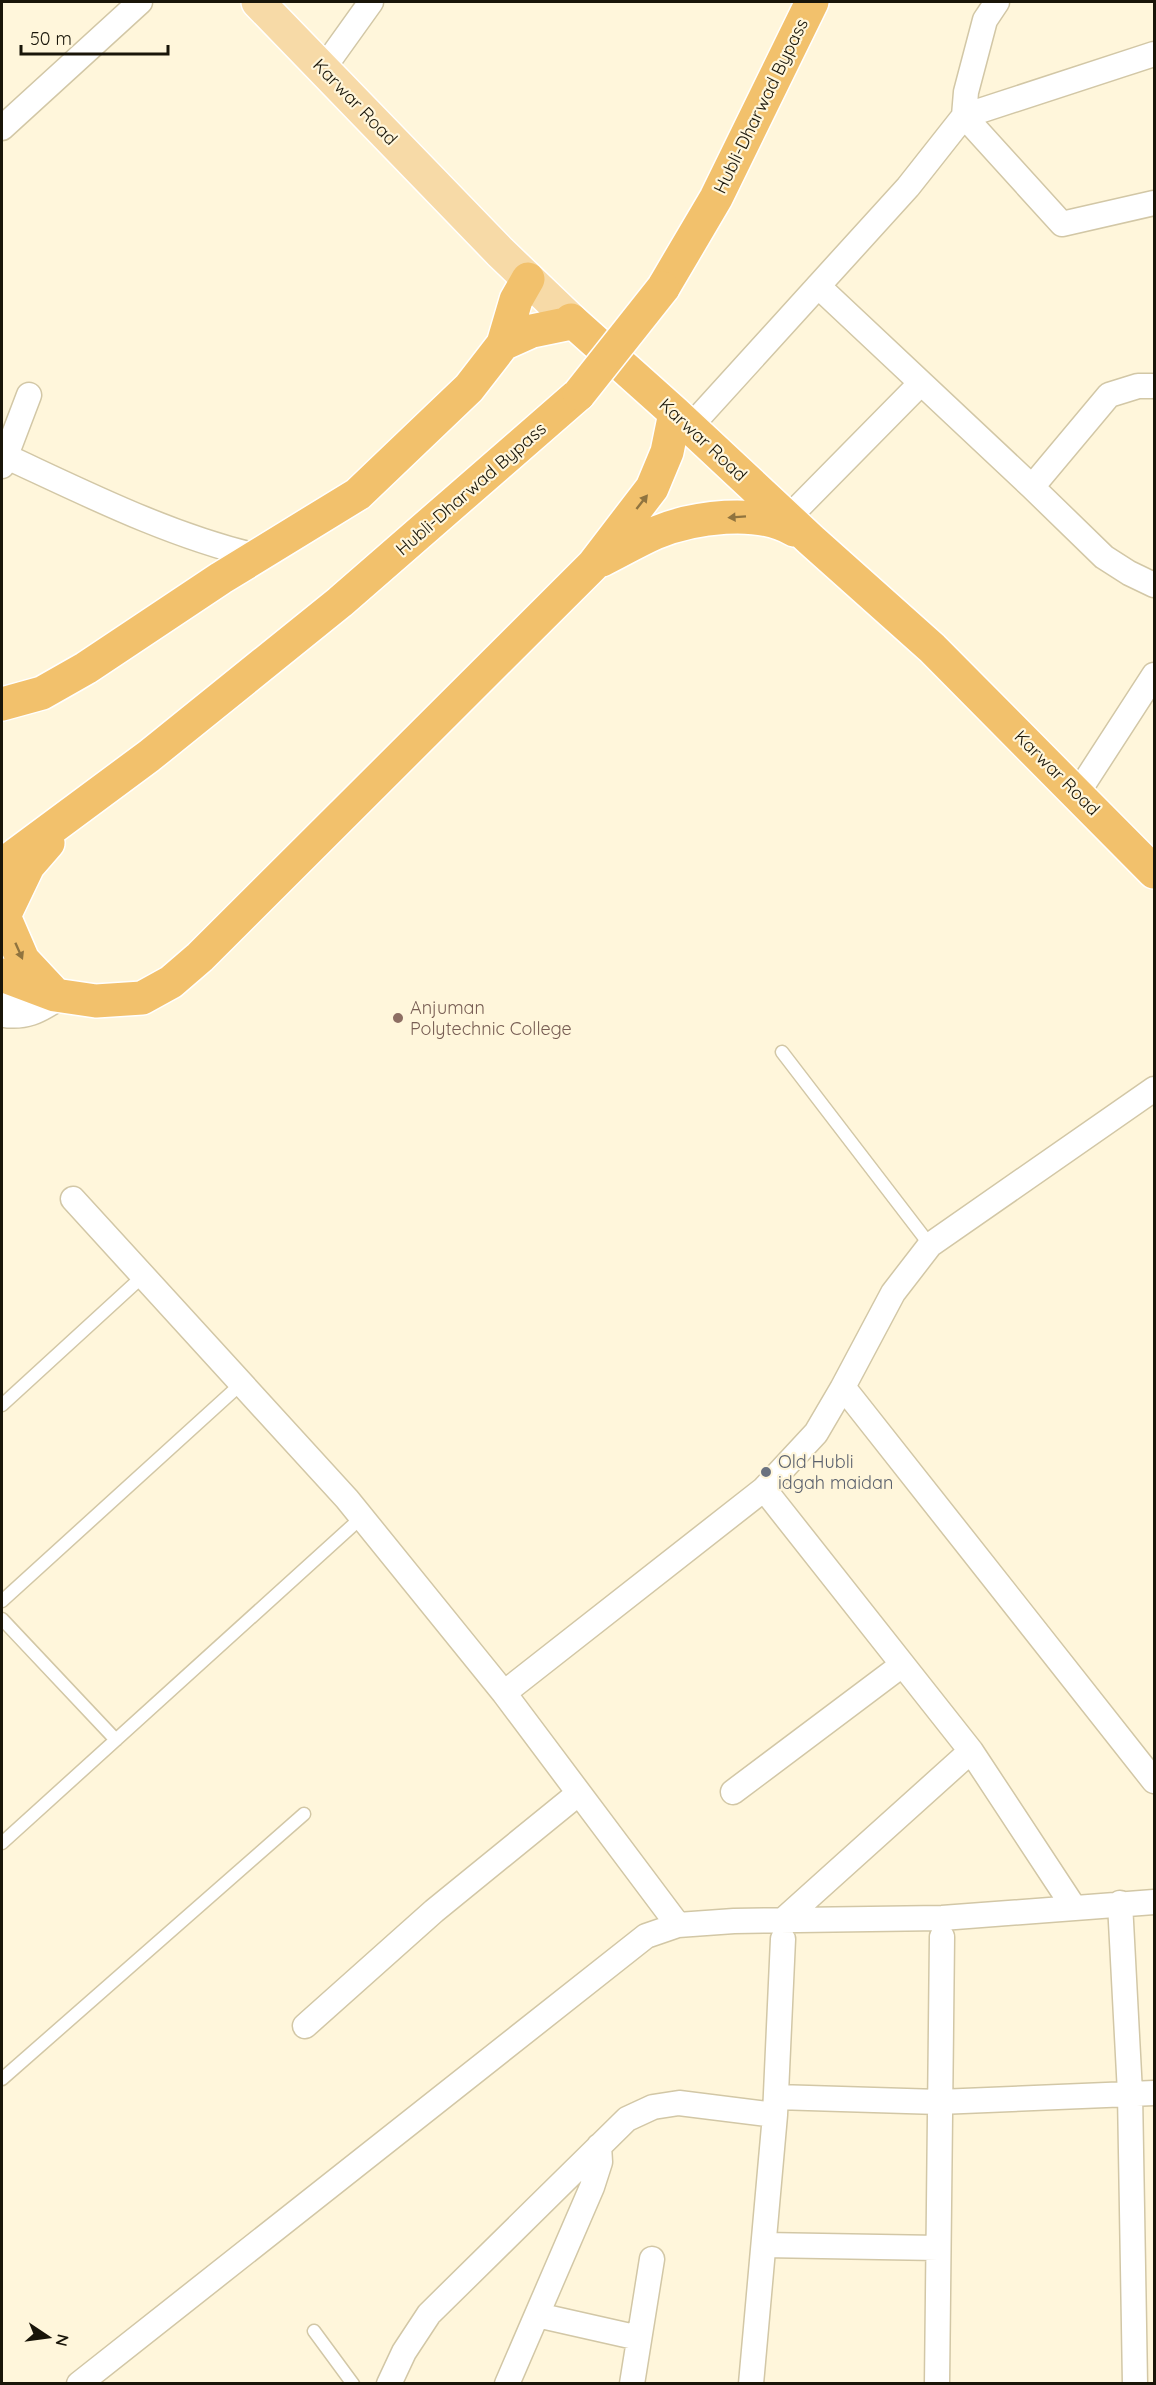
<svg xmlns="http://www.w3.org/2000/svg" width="1156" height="2385" viewBox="0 0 1156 2385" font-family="Quicksand,sans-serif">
<rect width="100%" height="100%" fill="#fff6db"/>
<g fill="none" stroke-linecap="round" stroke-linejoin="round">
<defs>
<path id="lane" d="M782 1052 930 1245
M2 1405 143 1276
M2 1601 242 1383
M2 1619 116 1740
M2 1843 362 1517
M2 2079 304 1814
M314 2331 353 2384"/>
<path id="street" d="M1154 54 964 116 1062 224 1154 203
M323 69 371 2
M2 128 140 2
M818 286 1032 487 1104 557 1129 573 1154 585
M690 427 908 187 964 116 966 92 985 20 997 2
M5 456C87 494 168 535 256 556
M2 466 29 395
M1032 487 1109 395 1138 386H1152
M788 518 921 383
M1077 794 1154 675
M73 1199 347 1499 504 1693 678 1925
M843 1387 1154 1781
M764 1489 971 1751 1073 1906
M504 1693 764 1489 816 1433 843 1387 893 1293 930 1245 1154 1089
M733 1792 902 1665
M1120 1903 1130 2093 1135 2384
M781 1922 971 1751
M305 2026 434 1911 579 1793
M776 2097 939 2102 1154 2093
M764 2245 938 2248
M537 2315 639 2338
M79 2384 646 1936 678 1925 734 1921 942 1918 1154 1902
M389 2384 404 2352 429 2314 627 2119 653 2107 679 2103 775 2115
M507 2384 592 2187 600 2162 599 2146
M632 2384 652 2259
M751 2384 775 2115 783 1939
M937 2384 942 1937"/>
<path id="secondary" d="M2 1010C24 1014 37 1007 55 995"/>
<path id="primary" d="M258 2 500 252 571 320"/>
<path id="highway" d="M663 288 716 198 812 2
M503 344 532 331 566 324 571 320 675 413 811 540 932 648 1154 872
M602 560C620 551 637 541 655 533 693 517 758 508 794 530
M2 704 42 693 86 668 221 578 358 494 469 388 503 344 516 300 528 279
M48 843 28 866 4 916 23 960 52 991
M2 865 149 756 340 602 579 394
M2 975 55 995 96 1001 142 998 171 982 200 957 593 565 652 488 667 452 675 413"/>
</defs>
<!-- lane casing -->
<use href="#lane" stroke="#d2c7a6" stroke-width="15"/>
<!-- street casing -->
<use href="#street" stroke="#d2c7a6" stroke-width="27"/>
<!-- secondary casing -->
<use href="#secondary" stroke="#d2c7a6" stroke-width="36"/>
<!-- primary casing -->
<use href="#primary" stroke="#fff" stroke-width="36"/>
<!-- highway casing -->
<use href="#highway" stroke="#fff" stroke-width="36"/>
<!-- lane -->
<use href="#lane" stroke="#fff" stroke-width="12"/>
<!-- street -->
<use href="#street" stroke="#fff" stroke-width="24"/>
<!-- secondary -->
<use href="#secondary" stroke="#fff" stroke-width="33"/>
<!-- primary -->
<use href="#primary" stroke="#f7daa7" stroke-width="33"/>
<!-- highway -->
<use href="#highway" stroke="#f2c16c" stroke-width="33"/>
<defs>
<path id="highway-bridge" d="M579 394 663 288"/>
</defs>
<!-- highway-bridge casing -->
<use href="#highway-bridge" stroke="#fff" stroke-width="36" stroke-linecap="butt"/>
<!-- highway-bridge -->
<use href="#highway-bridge" stroke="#f2c16c" stroke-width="33"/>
</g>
<!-- one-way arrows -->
<defs><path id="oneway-solid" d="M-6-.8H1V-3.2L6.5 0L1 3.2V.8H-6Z" transform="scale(1.5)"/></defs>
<g fill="#90743f">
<use href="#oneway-solid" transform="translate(642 502) rotate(-52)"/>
<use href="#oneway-solid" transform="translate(737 517) rotate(176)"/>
<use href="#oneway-solid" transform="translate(19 951) rotate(66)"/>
</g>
<!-- markers -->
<circle fill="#8d6e63" stroke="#fff6db" stroke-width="2" cx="398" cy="1018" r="6"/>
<circle fill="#6b7280" stroke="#fff6db" stroke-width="2" cx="766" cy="1472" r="6"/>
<g text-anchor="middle" stroke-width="4.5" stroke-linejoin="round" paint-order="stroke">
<!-- street labels -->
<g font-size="18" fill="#191509" stroke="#fff6db">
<text transform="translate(355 102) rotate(46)" y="6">Karwar Road</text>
<text transform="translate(761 106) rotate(-64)" y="6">Hubli-Dharwad Bypass</text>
<text transform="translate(703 440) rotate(43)" y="6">Karwar Road</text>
<text transform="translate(471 489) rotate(-41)" y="6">Hubli-Dharwad Bypass</text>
<text transform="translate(1057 773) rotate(45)" y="6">Karwar Road</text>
</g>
<!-- education labels -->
<g font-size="18" fill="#785e54" stroke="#fff6db" text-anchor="start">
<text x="410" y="1014">Anjuman<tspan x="410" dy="21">Polytechnic College</tspan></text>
</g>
<!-- worship labels -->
<g font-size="18" fill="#5b616d" stroke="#fff6db" text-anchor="start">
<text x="778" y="1468">Old Hubli<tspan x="778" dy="21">idgah maidan</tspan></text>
</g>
</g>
<!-- border -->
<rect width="1156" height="2385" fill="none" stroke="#191509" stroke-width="6"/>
<!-- north arrow -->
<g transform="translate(48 2337) rotate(103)" stroke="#fff6db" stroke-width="4.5" paint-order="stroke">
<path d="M0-4.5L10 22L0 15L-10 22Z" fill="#191509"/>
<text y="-9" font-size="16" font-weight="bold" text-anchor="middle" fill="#191509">N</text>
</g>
<!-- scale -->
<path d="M21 45v9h147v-9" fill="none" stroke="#191509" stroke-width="3"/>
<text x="30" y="45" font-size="18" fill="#191509" stroke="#fff6db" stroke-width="4.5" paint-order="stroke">50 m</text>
</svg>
